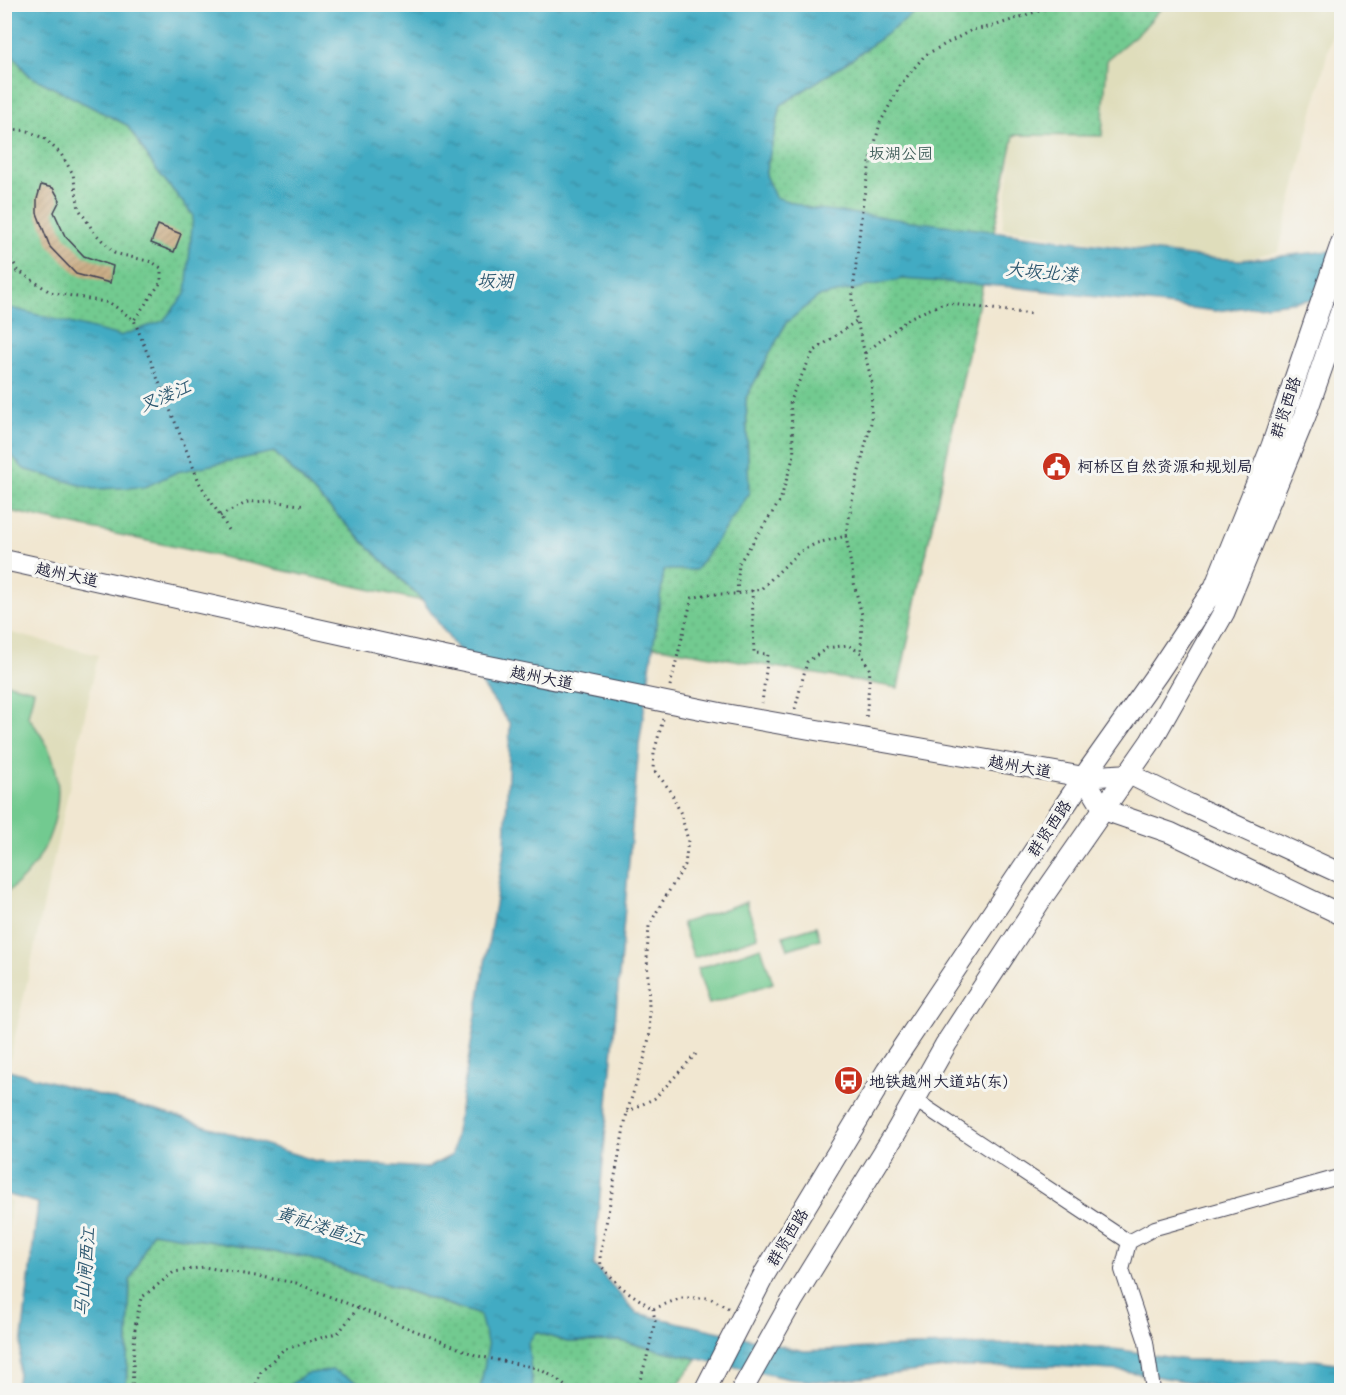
<svg xmlns="http://www.w3.org/2000/svg" width="1346" height="1395" viewBox="0 0 1346 1395" font-family="'Comic Neue','LXGW WenKai TC',sans-serif">
<defs>
<pattern id="park-dots" width="8" height="8" patternUnits="userSpaceOnUse" patternTransform="scale(1.5)"><rect width="8" height="8" fill="#72ca90"/><path d="M2 2h.1M6 6h.1" fill="none" stroke="#62ad7d" stroke-width="1.8" stroke-linecap="round"/></pattern>
<pattern id="water-ripples" width="26" height="14" patternUnits="userSpaceOnUse" patternTransform="scale(1.5)"><rect width="26" height="14" fill="#43abc3"/><path d="M2 4q2-2 4 0t4 0M15 11q2-2 4 0t4 0" fill="none" stroke="#388ba0"/></pattern>
<pattern id="building-hatch" width="6" height="6" patternUnits="userSpaceOnUse" patternTransform="scale(1.5)"><rect width="6" height="6" fill="#cbae87"/><path d="M-1 1l2-2M0 6l6-6M5 7l2-2" fill="none" stroke="#ae9575"/></pattern>
</defs>
<rect width="100%" height="100%" fill="#f6f6f2"/>
<filter id="ink" filterUnits="userSpaceOnUse"><feTurbulence type="fractalNoise" baseFrequency=".0167" numOctaves="2"/><feDisplacementMap in="SourceGraphic" scale="12" xChannelSelector="R" yChannelSelector="G"/><feConvolveMatrix kernelMatrix="1 2 1 2 8 2 1 2 1" color-interpolation-filters="sRGB"/></filter>
<filter id="wash" filterUnits="userSpaceOnUse"><feTurbulence type="fractalNoise" baseFrequency=".008" numOctaves="4" result="noise"/><feDisplacementMap in="SourceGraphic" scale="24" xChannelSelector="R" yChannelSelector="G"/><feGaussianBlur stdDeviation="1.35" result="paint"/><feColorMatrix in="noise" values="0 0 0 0 0 0 0 0 0 0 0 0 0 0 0 0 0 1.4 0 .05"/><feComposite in="paint" operator="in"/></filter>
<g filter="url(#wash)">
<rect width="100%" height="100%" fill="#f1e7d1"/>
<!-- built -->
<path fill="#dfddbb" d="M1164 5H1339L1279 251 1241 260 1206 258 1002 228 1014 134 1102 136 1107 59 1163 8Z
M4 631 98 655 8 1069H4Z
M5 1197 11 1201 5 1263Z"/>
<!-- green -->
<path fill="#72ca90" stroke="#4a7666" stroke-width="1.5" d="M5 683 34 690 28 716C36 728 45 739 50 752 71 800 48 866 5 893Z
M746 902 758 937 694 958 682 923Z
M816 926 820 939 788 949 783 936Z
M761 947 773 983 709 1004 697 969Z"/>
<!-- park -->
<path fill="url(#park-dots)" stroke="#4a7666" stroke-width="1.5" d="M926 5H1164L1142 30 1107 59 1102 136 1014 135 898 688 653 646 664 570 749 495 746 398 786 323 818 296 765 175 781 105 852 59Z
M4 44 28 75 127 125 155 168 193 215 274 452 423 601 5 510Z
M152 1232 305 1257 448 1305 567 1342 620 1341 697 1359 674 1390H126L130 1281Z"/>
<!-- water -->
<path fill="url(#water-ripples)" stroke="#32667f" stroke-width="1.5" d="M5 4 926 5 852 59 781 105 765 175 775 197 809 208 1206 258 1241 260 1341 250V296L1216 311 1012 287 902 279 818 297 786 323 746 398 749 494 696 570H664L639 746 594 1265 636 1313 804 1351 914 1346 1053 1343 1122 1350 1186 1360H1316L1341 1364V1387H1219L1124 1371 1056 1366 953 1367 826 1382 789 1379 620 1341 567 1342 536 1332 528 1343 533 1390H480L488 1346 480 1315 305 1257 152 1232 130 1281 126 1390H16L38 1203 5 1194V1069L178 1117 316 1161 427 1168 452 1155 505 846 510 724 423 601 274 452 177 472 145 487 94 489 24 469 5 448V309L11 308 120 336 163 321 186 293 193 215 155 168 127 125 28 75 5 44Z
M332 1370 358 1382 369 1390H283L305 1374Z"/>
<g id="blocks">
<!-- building -->
<path fill="url(#building-hatch)" d="M41 185 53 188 60 200 54 212 65 236 84 256 113 266 110 283 76 274 50 247 37 213V199Z
M158 225 181 234 174 252 151 243Z"/>
</g>
</g>
<g filter="url(#ink)">
<use href="#blocks" fill-opacity="0" stroke="#414052" stroke-width="1.5"/>
<g fill="none" stroke-linecap="round" stroke-linejoin="round">
<defs>
<path id="street" d="M915 1100 1129 1242
M1153 1390 1146 1342 1122 1270 1129 1242 1155 1228 1342 1176"/>
<path id="secondary" d="M4 560 440 656
M725 714 1084 777 1129 774 1189 804 1342 874
M1084 777 1104 810 1171 833 1342 915"/>
<path id="primary" d="M705 1390 765 1273 887 1071 1084 777 1157 674 1215 587 1272 446 1342 242
M742 1390 792 1301 895 1134 946 1044 1043 896 1151 741 1224 612 1305 416 1342 309"/>
</defs>
<!-- street casing -->
<use href="#street" stroke="#414052" stroke-width="16"/>
<!-- secondary casing -->
<use href="#secondary" stroke="#414052" stroke-width="22"/>
<!-- primary casing -->
<use href="#primary" stroke="#414052" stroke-width="23"/>
<!-- path -->
<path stroke="#414052" stroke-width="3" stroke-dasharray="1.5 4.5" stroke-linecap="butt" d="M4 128 28 131 45 139 61 154 73 174 79 209 94 232 114 253 152 262 161 268V282L134 320
M4 249 19 271 50 292 110 303 134 320 200 484 229 530
M4 276 19 271
M865 353 911 317 944 303 1032 314
M220 516 248 502 272 501 306 506
M846 536 855 588 862 615 861 652
M752 590 754 653 768 654 762 703
M737 593 739 563 780 501 794 455 790 400 813 352 856 321
M670 686 692 598 708 594H736L761 589 799 552 817 543 846 536 853 495 871 423 872 383 852 301 863 201 870 163 880 123 901 84 925 55 972 30 994 26 1059 4
M795 709 807 662 827 648 848 645 861 653 870 670 866 721
M663 719 654 753 653 769 670 790 681 814 688 840 685 865 661 904 649 926 647 954 650 1032 646 1053 627 1112 600 1256 601 1266 621 1287 653 1309 681 1298H710L728 1308
M627 1112 655 1098 696 1054
M132 1390 135 1327 141 1298 174 1272 204 1267 296 1283 478 1356 537 1368 554 1377 570 1390
M254 1390 261 1372 283 1350 339 1332 358 1308
M637 1390 647 1357"/>
<!-- street -->
<use href="#street" stroke="#fff" stroke-width="14"/>
<!-- secondary -->
<use href="#secondary" stroke="#fff" stroke-width="20"/>
<!-- primary -->
<use href="#primary" stroke="#fff" stroke-width="21"/>
<defs>
<path id="secondary-bridge" d="M440 656 725 714"/>
</defs>
<!-- secondary-bridge casing -->
<use href="#secondary-bridge" stroke="#414052" stroke-width="22" stroke-linecap="butt"/>
<!-- path-bridge -->
<path stroke="#414052" stroke-width="3" stroke-dasharray="1.5 4.5" stroke-linecap="butt" d="M647 1357 655 1321 653 1309"/>
<!-- secondary-bridge -->
<use href="#secondary-bridge" stroke="#fff" stroke-width="20"/>
</g>
</g>
<!-- icons -->
<defs>
<symbol id="civic-disc" viewBox="-11 -11 22 22"><circle r="9.5" fill="#c8321e" stroke="#f6f6f2"/><path d="M-.6-6.5H3V-4.5H.6V-3L4-1V1h2V6H-6V1h2V-1L-.6-3ZM-1.2 2.5V6h2.4V2.5Z" fill="#fff"/></symbol>
<symbol id="bus-disc" viewBox="-11 -11 22 22"><circle r="9.5" fill="#c8321e" stroke="#f6f6f2"/><path d="M-5-6H5V4H4V6H2V4H-2V6H-4V4H-5ZM-3.5-4V0h7V-4ZM-3.5 1.2v1.5H-2V1.2ZM2 1.2v1.5H3.5V1.2Z" fill="#fff"/></symbol>
</defs>
<g fill-rule="evenodd">
<use href="#civic-disc" x="1040" y="450" width="33" height="33"/>
<use href="#bus-disc" x="832" y="1064" width="33" height="33"/>
</g>
<g text-anchor="middle" stroke-width="6" stroke-linejoin="round" paint-order="stroke">
<!-- park labels -->
<g font-size="16" fill="#3e5d59" stroke="#f6f6f2">
<text x="901" y="159">坂湖公园</text>
</g>
<!-- street labels -->
<g font-size="16" fill="#22223b" stroke="#f6f6f2">
<text transform="translate(1285 407) rotate(-72)" y="6">群贤西路</text>
<text transform="translate(67 574) rotate(12)" y="6">越州大道</text>
<text transform="translate(542 677) rotate(11)" y="6">越州大道</text>
<text transform="translate(1020 766) rotate(10)" y="6">越州大道</text>
<text transform="translate(1049 828) rotate(-56)" y="6">群贤西路</text>
<text transform="translate(787 1237) rotate(-59)" y="6">群贤西路</text>
</g>
<!-- poi labels -->
<g font-size="16" fill="#22223b" stroke="#f6f6f2" text-anchor="start">
<text x="1077" y="472">柯桥区自然资源和规划局</text>
<text x="869" y="1087">地铁越州大道站(东)</text>
</g>
<!-- water labels -->
<g font-size="18" font-style="italic" fill="#2f5971" stroke="#f6f6f2">
<text transform="translate(1042 272) rotate(5)" y="6">大坂北溇</text>
<text x="495" y="287">坂湖</text>
<text transform="translate(165 396) rotate(-23)" y="6">叉溇江</text>
<text transform="translate(320 1226) rotate(18)" y="6">黄社溇直江</text>
<text transform="translate(85 1272) rotate(-85)" y="6">马山闸西江</text>
</g>
</g>
<!-- margin -->
<rect width="1346" height="1395" fill="none" stroke="#f6f6f2" stroke-width="24"/>
</svg>
